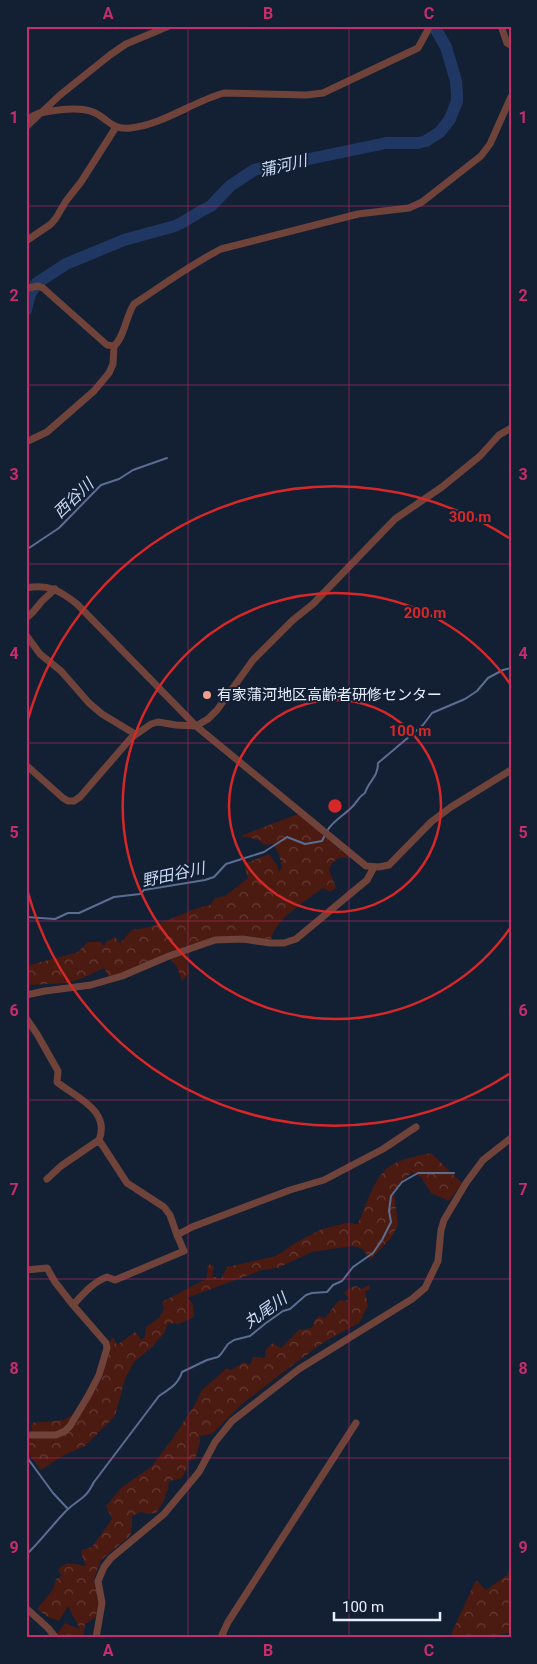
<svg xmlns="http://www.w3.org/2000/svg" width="537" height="1664" viewBox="0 0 537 1664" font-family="Roboto,'Noto Sans JP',sans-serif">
<defs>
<pattern id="forest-crowns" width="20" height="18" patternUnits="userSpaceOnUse" patternTransform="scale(1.25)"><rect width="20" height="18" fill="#4b1a11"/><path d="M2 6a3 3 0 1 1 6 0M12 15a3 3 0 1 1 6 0" fill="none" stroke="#653c35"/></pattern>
</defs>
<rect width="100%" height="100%" fill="#131f33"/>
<!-- forest -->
<path fill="url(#forest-crowns)" d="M298 814 350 858C338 856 334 859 329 869L336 888 330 892 323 888C307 900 273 920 271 941L242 935 213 938 183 947 189 973 182 981 177 967 166 954 126 972 109 977 104 968 83 978 67 983 30 985 26 987V966L78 952 88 942H101L104 946 106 942 115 937 120 943 132 930 150 927 195 909 210 905 215 898 225 896 248 878 244 864 269 854 277 865 279 872 282 867 279 854 273 844 264 845 259 840 240 836Z
M431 1153 462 1183 449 1201 431 1193 421 1177 412 1172 399 1184 394 1193 398 1225 391 1238 370 1260 363 1249 352 1246 312 1252 278 1268 262 1270 187 1298 193 1304 194 1317 179 1324 168 1323 165 1332 152 1347 134 1362 125 1379 115 1416 85 1446 64 1455 41 1470 26 1450V1440L32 1438 31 1423 64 1420 83 1408 103 1376 110 1341 113 1337 117 1345 135 1332 142 1340 145 1336 146 1327 159 1318 164 1309 162 1302 206 1279 208 1270 207 1267 210 1264 214 1266 212 1276 221 1279 227 1267 276 1256 295 1243 322 1229 346 1223 358 1224C366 1206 372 1182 387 1168 399 1159 417 1156 431 1153Z
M369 1285 370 1289 365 1292 368 1306 359 1323 324 1342 294 1364 242 1404 212 1434 200 1436V1442L195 1459 188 1461 187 1468 182 1478 169 1481C167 1494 164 1503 156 1513L148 1514 141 1512 132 1516V1526L130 1536 101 1560 94 1579 100 1605 95 1618 85 1624 83 1638H61L57 1634 65 1623 80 1629 68 1606 59 1621 48 1617 37 1609 53 1589 56 1579 62 1576 58 1570C65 1561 74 1563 83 1566L85 1565 81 1552 82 1550 92 1547 112 1519 106 1506 121 1488 151 1467 173 1438 196 1403 201 1391 227 1368 231 1370 244 1362 250 1365 253 1357 265 1358 266 1349 273 1343 281 1348 299 1330 312 1328 314 1321 319 1316 325 1318 338 1301 350 1300 344 1293 349 1288 356 1286 361 1289Z
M511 1566V1632C493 1637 468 1643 451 1634L476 1580 486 1590 507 1575Z"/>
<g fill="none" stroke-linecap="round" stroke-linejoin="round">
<!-- stream -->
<path stroke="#5b6e91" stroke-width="2" d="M26 550 59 528 101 485 119 479 133 470 167 458
M327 831C333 821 343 816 351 808 357 803 358 797 365 793 369 780 378 778 378 763L423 725 432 713 465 699 477 691 488 678 503 670 511 668
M26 917 55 919 68 913H79L114 897 140 894 144 890 205 880 214 877 226 864 264 852 287 837 305 844 322 841 325 835
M26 1456 53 1493 68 1509
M26 1555C41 1541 53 1524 67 1510 80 1498 85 1500 94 1482L159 1396C169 1389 178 1385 182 1372L207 1360 218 1357 221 1354 228 1344 234 1340 250 1336 266 1323 283 1311 290 1309 306 1295 312 1293 327 1292 333 1285 342 1281 353 1267 373 1253 382 1240 391 1222 389 1211 391 1196 402 1182 418 1173H454"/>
<!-- river -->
<path stroke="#1f3762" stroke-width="12" d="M26 310 30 294 37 283 66 264 124 240 175 226 185 221 201 211 211 206 230 186 254 170 270 166 309 159 386 143H418L426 141 440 132 450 119 457 101V94L456 81 446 47 434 26"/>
<!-- street -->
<path stroke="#6f433a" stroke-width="7" d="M501 26 507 43 511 45
M26 120C30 118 36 114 40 113 55 110 78 106 93 112 109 119 111 130 131 128 164 124 192 102 224 93L306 95 323 93 418 48 430 26
M26 127 60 95 110 55 126 44 169 26
M26 241 51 224 56 218 66 201 81 182 116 127
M26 290 28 288 38 286 43 288 107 345 114 346
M26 442 47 432 94 391 109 373 113 364 114 346C124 338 126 316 134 304 163 285 190 265 221 249L358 214 409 208 422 202 481 156 490 144 511 97
M26 588C49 584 59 590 77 604L196 726 366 866 379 867 389 865 431 822 451 807 511 770
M26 618 33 612 42 601 55 589
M26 635 40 654 61 671 89 703 102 714 135 734
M26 765 63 798 68 801H74L80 797 131 738 151 724 158 722 176 725 196 726 208 719 217 710 253 660 293 620 313 604 395 519 442 487 480 456 499 435 511 428
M26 995 45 991 91 985 122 976 169 956 215 940 243 939 270 943H284L296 939 367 880 374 867
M26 1018 37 1034 58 1071 57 1082C75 1097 111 1110 99 1140L61 1166 47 1179
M99 1140 127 1183 164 1207 170 1215 177 1235
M26 1270 47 1268 55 1282 73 1305
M26 1435H56L65 1431 70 1426 88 1396 99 1375 107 1348 106 1343 73 1305C83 1294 93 1282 107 1277L115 1280 184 1251 177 1235 192 1227 290 1190 324 1180 383 1149 416 1127
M26 1608 48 1628 56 1638
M96 1638 102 1603 98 1581 104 1567 111 1558 164 1514 199 1472 215 1442 232 1421 299 1369 412 1299 425 1288 438 1261 441 1230 444 1220 466 1183 483 1160 511 1138
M225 1638 222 1635 228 1622 356 1423"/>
</g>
<!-- grid -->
<path fill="none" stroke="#c62e6b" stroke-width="1" stroke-opacity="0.55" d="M188 26V1638M349 26V1638M26 206H511M26 385H511M26 564H511M26 743H511M26 921H511M26 1100H511M26 1279H511M26 1458H511"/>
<!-- distance rings -->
<g fill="none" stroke="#d62828" stroke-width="2.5">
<circle cx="335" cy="806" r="106"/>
<path d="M511 927A213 213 0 1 1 511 685"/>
<path d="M509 1074A319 319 0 0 1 27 889M27 723A319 319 0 0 1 509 538"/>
</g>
<!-- markers -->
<circle fill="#f49d8b" stroke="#131f33" stroke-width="2" cx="207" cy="695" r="5"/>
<g text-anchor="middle" stroke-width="4" stroke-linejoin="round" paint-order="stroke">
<!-- poi labels -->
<g font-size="15" fill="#e8f0ff" stroke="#131f33" text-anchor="start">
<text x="217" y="700">有家蒲河地区高齢者研修センター</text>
</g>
<!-- water labels -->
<g font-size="16" font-style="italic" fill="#c9daf7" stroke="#131f33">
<text transform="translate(283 165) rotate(-13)" y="6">蒲河川</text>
<text transform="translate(73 498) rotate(-44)" y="6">西谷川</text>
<text transform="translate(173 874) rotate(-12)" y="6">野田谷川</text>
<text transform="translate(265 1310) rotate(-35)" y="6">丸尾川</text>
</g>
</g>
<circle cx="335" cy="806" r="8" fill="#d62828" stroke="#131f33" stroke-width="2.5"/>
<g font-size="15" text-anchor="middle" font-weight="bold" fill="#d62828" stroke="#131f33" stroke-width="4" stroke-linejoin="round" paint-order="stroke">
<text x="470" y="522">300 m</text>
<text x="425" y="618">200 m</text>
<text x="410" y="736">100 m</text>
</g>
<!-- border -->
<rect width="537" height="1664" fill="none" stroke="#131f33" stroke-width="55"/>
<!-- scale -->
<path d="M334 1612v8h106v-8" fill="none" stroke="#e8f0ff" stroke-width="2.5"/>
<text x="342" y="1612" font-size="15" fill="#e8f0ff" stroke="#131f33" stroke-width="4" paint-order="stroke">100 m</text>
<rect x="28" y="28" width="482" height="1608" fill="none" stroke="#c62e6b" stroke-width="2"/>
<g font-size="16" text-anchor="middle" font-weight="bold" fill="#c62e6b">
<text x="108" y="19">A</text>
<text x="268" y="19">B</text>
<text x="429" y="19">C</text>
<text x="14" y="123">1</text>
<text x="523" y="123">1</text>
<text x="14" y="301">2</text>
<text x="523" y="301">2</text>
<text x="14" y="480">3</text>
<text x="523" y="480">3</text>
<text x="14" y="659">4</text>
<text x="523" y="659">4</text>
<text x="14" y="838">5</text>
<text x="523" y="838">5</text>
<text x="14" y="1016">6</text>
<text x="523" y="1016">6</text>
<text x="14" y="1195">7</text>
<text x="523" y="1195">7</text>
<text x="14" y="1374">8</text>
<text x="523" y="1374">8</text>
<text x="14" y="1553">9</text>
<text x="523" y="1553">9</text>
<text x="108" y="1656">A</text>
<text x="268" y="1656">B</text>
<text x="429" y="1656">C</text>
</g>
</svg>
